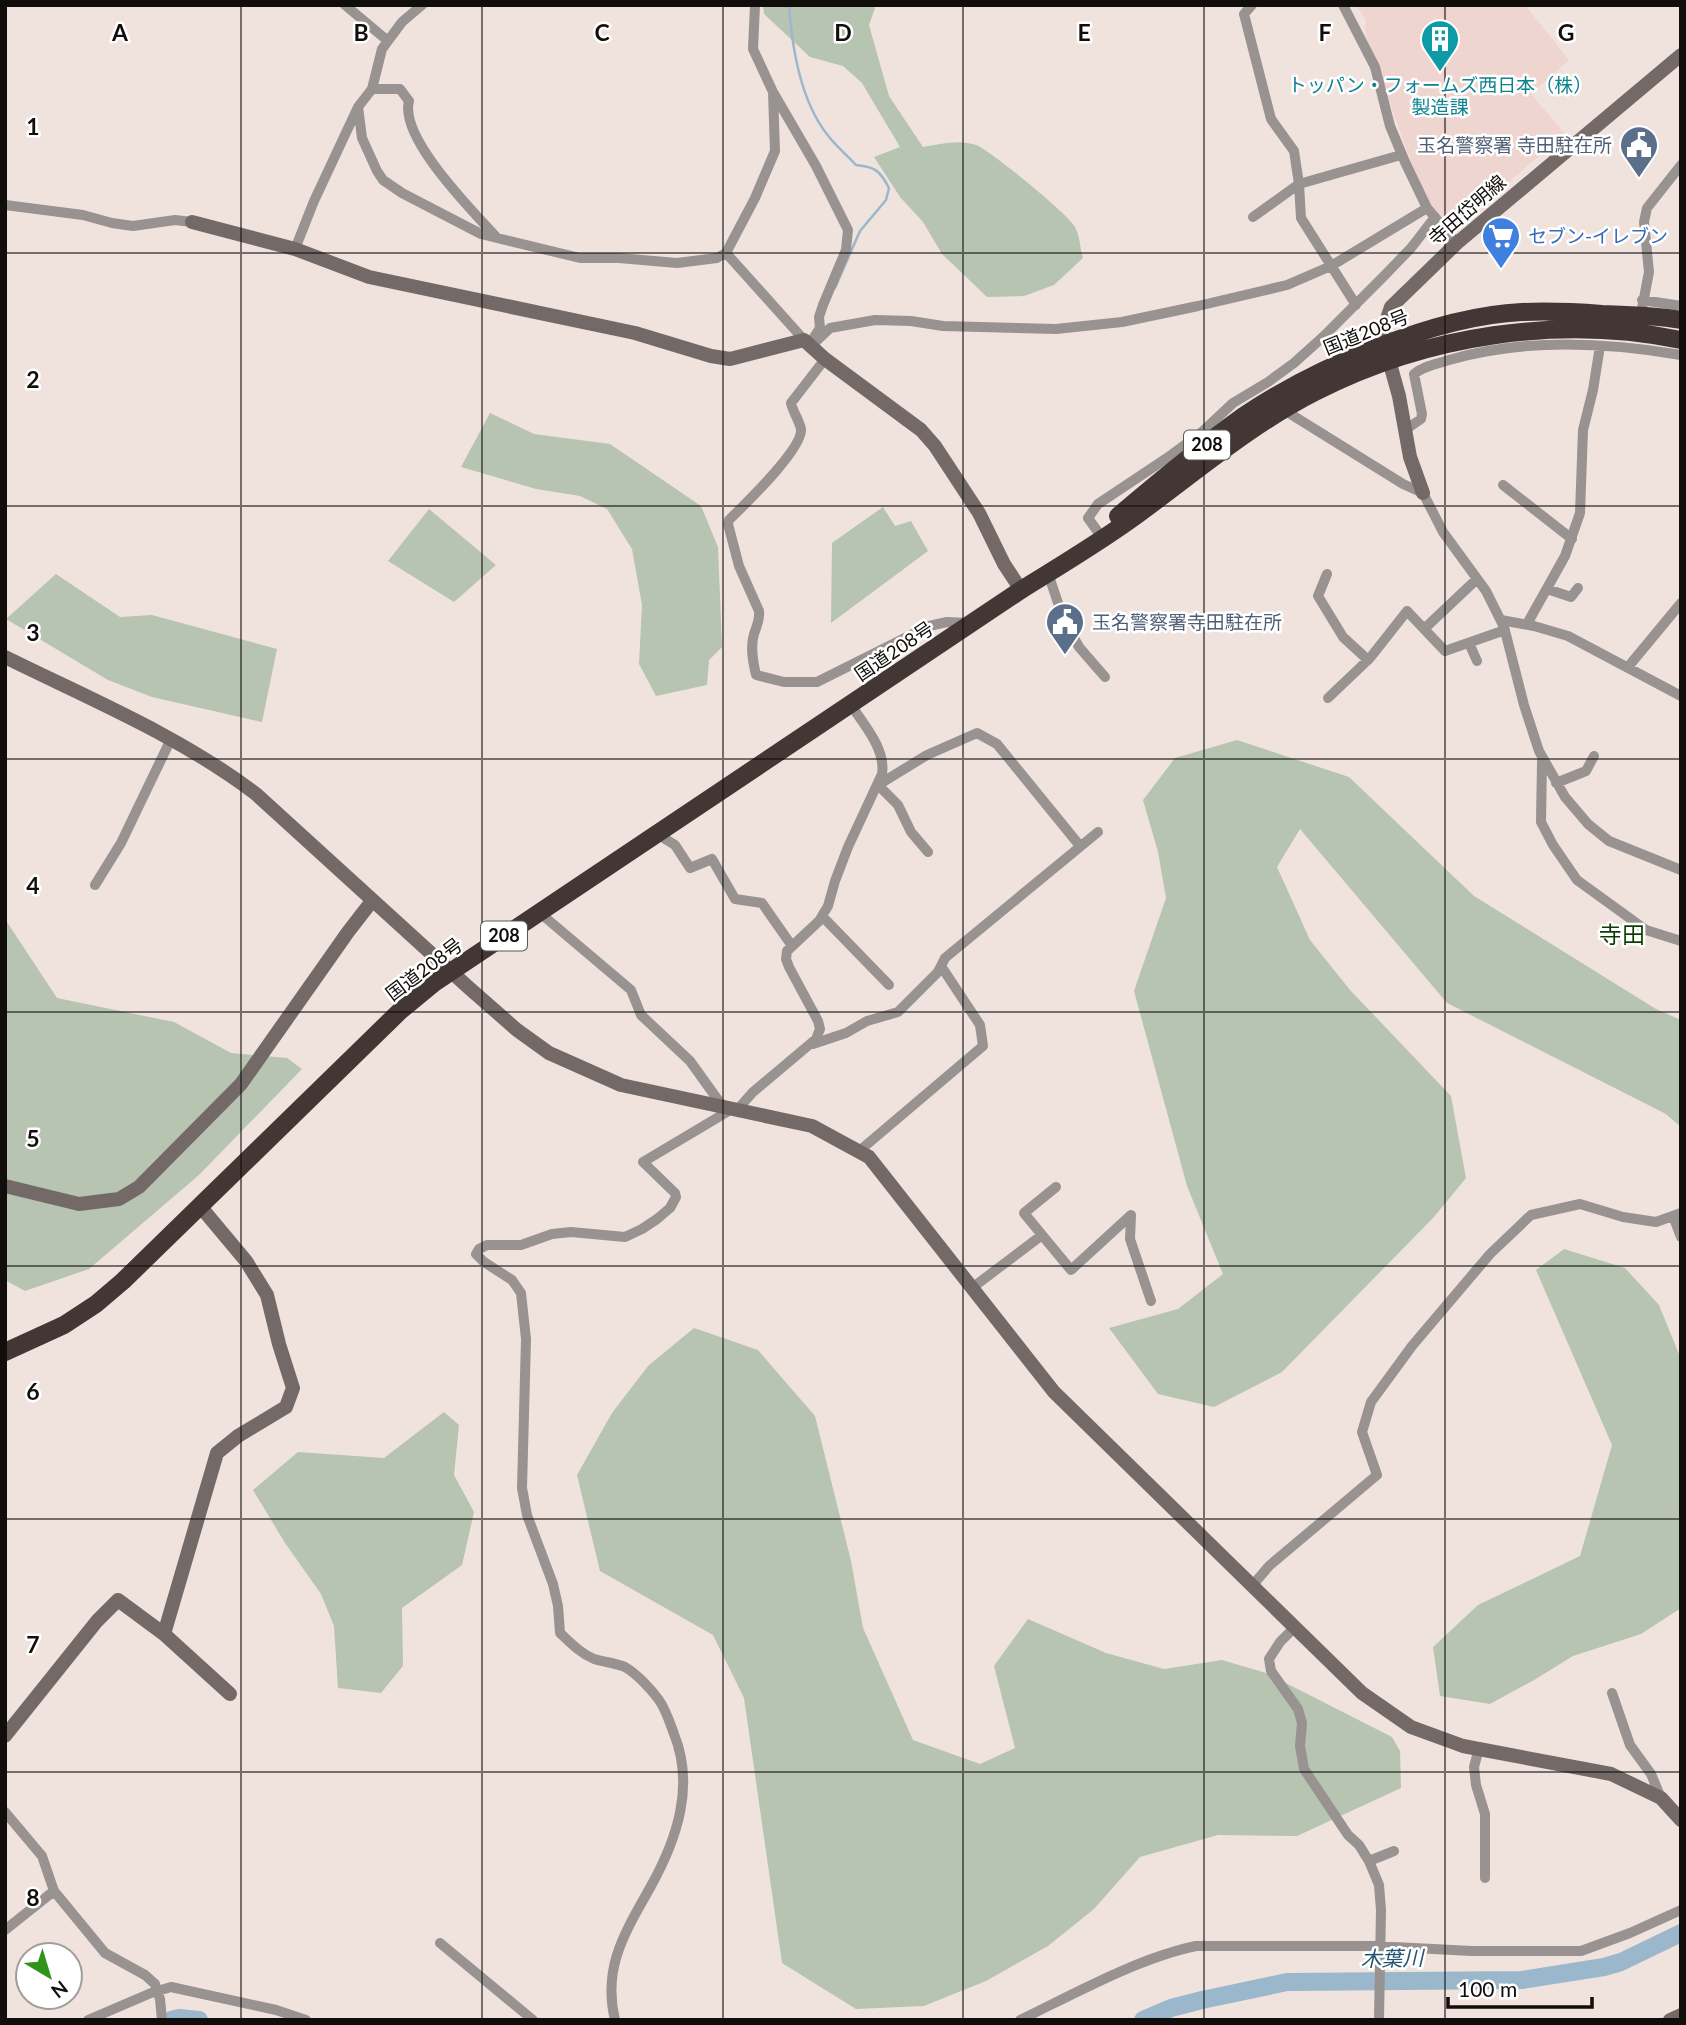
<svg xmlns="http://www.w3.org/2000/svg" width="1686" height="2025" viewBox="0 0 1686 2025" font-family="Lato,'Noto Sans JP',sans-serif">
<rect width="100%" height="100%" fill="#f0e3de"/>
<!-- industrial -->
<path fill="#efd5d0" d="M1356 5H1525L1569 60 1531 94 1565 134 1478 208 1464 218 1453 221 1444 219 1429 205 1420 187 1366 37 1365 29 1366 20Z"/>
<!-- green -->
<path fill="#b6c4b1" d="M763 5H874L875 8 869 25 889 96 923 147C940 144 959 139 976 145 990 150 1069 215 1075 227 1080 236 1080 249 1083 258L1054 285 1024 296 987 297 942 254 923 222 900 197 874 157 900 147 862 83 843 66 810 57 764 14Z
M490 413 534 434 610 444 701 506 718 547 722 647 709 660 707 685 656 696 639 664 642 605 632 549 607 509 580 496 536 489 461 467Z
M883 507 895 526 911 521 928 551 831 623 832 543Z
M429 509 496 565 454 602 388 561Z
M56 574 120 617 152 615 277 649 262 722 152 697 108 680 6 619Z
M1237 740 1349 777 1474 896 1656 1009 1681 1020V1127L1666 1114 1447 1003 1300 829 1277 867 1310 940 1350 990 1451 1096 1466 1178 1433 1218 1282 1372 1214 1407 1158 1394 1109 1328 1178 1309 1223 1274 1187 1186 1134 991 1166 898 1158 852 1143 800 1175 758Z
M5 919 57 998 174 1022 231 1053 287 1058 302 1069 199 1175 89 1269 25 1291 5 1280Z
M1564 1249 1625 1268 1659 1305 1681 1359V1608L1641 1634 1573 1656 1534 1680 1490 1704 1440 1696 1433 1647 1478 1605 1580 1556 1612 1445 1536 1270Z
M694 1328 758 1350 815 1416 851 1561 863 1628 913 1740 980 1764 1015 1748 994 1666 1028 1619 1106 1653 1164 1669 1222 1660 1266 1673 1392 1737 1400 1751 1401 1788 1297 1836 1218 1835 1140 1857 1094 1909 1048 1946 986 1981 924 2006 856 2009 782 1963 744 1698 713 1635 600 1571 577 1475 612 1413 648 1366Z
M444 1412 459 1425 454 1475 474 1512 462 1565 402 1608 403 1666 381 1693 338 1688 334 1626 321 1594 285 1543 253 1490 298 1452 384 1458Z"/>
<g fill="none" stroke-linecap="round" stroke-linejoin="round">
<!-- stream -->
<path stroke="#9ab7cc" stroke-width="2.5" d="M789 5C792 49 801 104 830 138 838 148 848 156 856 165 876 167 880 171 889 188L886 200 860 231 835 288"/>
<!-- river -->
<path stroke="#9ab7cc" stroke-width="18" d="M171 2020 179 2018 199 2020
M1143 2020 1171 2008 1202 2000 1287 1982 1522 1980 1604 1967 1621 1962 1681 1933"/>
<!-- street -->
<path stroke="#989290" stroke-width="10" d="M345 5 388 41
M755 5 753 49 773 92 816 166 848 230 846 250 823 305 819 317 820 328 813 339
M1252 5 1244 14 1271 119 1294 151 1299 184 1401 155
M1343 5 1375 67 1390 126 1405 162 1427 208 1457 243
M372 89H400L409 101C399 138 473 211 497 238
M358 107 362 138 377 171 383 180 402 193 481 234 580 258H619L677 263 717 258 726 253 755 198 775 151 773 92
M1299 184 1301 218 1356 305
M5 205 83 215 112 223 133 226 175 220 192 222
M1253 217 1299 184
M295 249 314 201 358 107 372 89 382 49 402 22 422 5
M726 253 805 341
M1642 300 1681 306
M1640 319 1649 272 1644 222 1647 208 1681 165
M810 347 830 328 875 320 911 321 943 326 1056 329 1122 322 1198 306 1287 285 1331 266 1427 208
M825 359 791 403C793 412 799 420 801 429 803 449 744 505 729 520L728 524 739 566 759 611C760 620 757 625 754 634 750 647 753 662 756 675L784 682H817L929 626 947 622 968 623
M1284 410 1403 484 1423 493 1443 532 1486 591 1504 627 1524 705 1539 751 1565 797 1588 824 1609 841 1681 870
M1405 430 1421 419 1422 414 1414 374C1423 366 1437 364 1449 360 1524 338 1605 342 1681 355
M1503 485 1572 539
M1098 532 1088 518 1098 504 1167 458 1201 433 1233 403 1268 382 1294 363 1324 336 1385 275 1411 248 1435 217
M1048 573 1063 618 1079 647 1105 677
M1327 574 1318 596 1343 637 1368 660
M1547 589 1571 597 1578 588
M1501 620 1534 626 1568 636 1681 696
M1527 624 1565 556 1580 513 1583 430 1593 390 1600 346
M1424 629 1477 579
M1469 643 1477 661
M1628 667 1681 603
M1328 698 1370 658 1407 611 1445 651 1505 630
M1542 761 1541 822 1553 845 1577 880 1646 930 1681 941
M1556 783 1586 771 1594 756
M657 834 675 845 690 868 712 859 735 899 762 903 792 946
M928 852 911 832 898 805 878 785 927 755 977 733 997 744 1080 846
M95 885 121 843 171 739
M540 913 631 990 641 1015 690 1061 723 1107
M822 916 889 985
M813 1044 846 1033 867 1021 898 1012 938 972 945 958 1098 832
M737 1110 753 1092 816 1039 820 1029 818 1021 789 967 786 959 787 951 819 921 828 906 835 881 848 847 882 774C886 749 864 725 851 705
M858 1152 983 1046 980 1025 941 966
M1673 1216 1681 1237
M1042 1235 1024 1213 1056 1187
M972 1288 1042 1235 1071 1270 1131 1215 1130 1239 1151 1301
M1252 1586 1269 1566 1377 1475 1362 1432 1371 1402 1412 1346 1490 1254 1531 1215 1580 1204 1623 1217 1656 1222 1681 1213
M1295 1627 1280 1642 1269 1659 1271 1671 1298 1709 1302 1723 1300 1746 1304 1769 1348 1835 1359 1845 1369 1861 1379 1885 1381 1910 1379 2020
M1612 1693 1630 1745 1651 1774 1661 1798
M1479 1748 1474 1767 1476 1785 1485 1814V1878
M5 1812 42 1856 54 1891 105 1953 145 1975 155 1984 160 1999 162 2020
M1369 1861 1394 1851
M5 1930 54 1891
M440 1943 533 2020
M88 2020 151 1993 171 1987 276 2010 306 2020
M615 2020C602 1966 626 1931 651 1886 677 1839 695 1786 674 1734 670 1723 666 1710 659 1700 651 1689 637 1674 625 1667 615 1663 604 1662 594 1659 580 1653 571 1643 560 1633L558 1606 553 1584 527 1515 522 1488 526 1339 521 1293 512 1280 484 1262 476 1254 479 1249 487 1245H521L552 1234 571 1232 625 1237 642 1229 657 1219 670 1208 676 1197 675 1193 643 1162 732 1109
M1020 2020C1074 1994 1138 1958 1196 1946H1375L1472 1951H1581L1630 1933 1681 1910"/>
<!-- secondary -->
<path stroke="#736a68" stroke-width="14" d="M192 222 295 249 369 277 635 333 711 356 730 359 804 340 825 359 921 430 935 446 979 513 1004 564 1021 590
M1423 493 1410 457 1399 396 1385 346 1384 327 1391 307 1457 243 1681 55
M5 657C90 699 180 736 256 794L468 987 517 1030 549 1053 621 1085 812 1126 869 1157 1054 1392 1362 1693 1411 1727 1463 1746 1611 1774 1661 1798 1681 1820
M5 1186 79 1204 119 1199 139 1187 241 1084 348 932 372 901
M164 1634 217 1453 238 1436 286 1407 293 1388 279 1344 267 1295 246 1261 200 1206
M5 1736 97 1621 118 1600 164 1634 230 1694
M1670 2020 1681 2015"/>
<!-- highway -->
<path stroke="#423734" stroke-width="18" d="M1118 516C1158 482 1199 448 1242 417 1314 368 1435 316 1522 312 1548 311 1575 312 1602 314 1628 315 1655 315 1681 320
M5 1352 64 1325 96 1304 123 1281 400 1011 434 983 1021 590C1061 565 1102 541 1141 512 1197 471 1252 424 1315 392 1426 335 1559 315 1681 340"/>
</g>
<!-- grid -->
<path fill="none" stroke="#110d0b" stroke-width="2" stroke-opacity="0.55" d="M241 5V2020M482 5V2020M723 5V2020M963 5V2020M1204 5V2020M1445 5V2020M5 253H1681M5 506H1681M5 759H1681M5 1012H1681M5 1266H1681M5 1519H1681M5 1772H1681"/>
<!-- icons -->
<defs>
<symbol id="building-pin" viewBox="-11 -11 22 30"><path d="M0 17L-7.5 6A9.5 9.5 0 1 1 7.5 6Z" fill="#0f9aa8" stroke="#fff"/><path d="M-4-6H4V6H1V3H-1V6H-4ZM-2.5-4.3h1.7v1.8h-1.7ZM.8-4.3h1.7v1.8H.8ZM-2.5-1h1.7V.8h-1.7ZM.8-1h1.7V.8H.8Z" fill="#fff"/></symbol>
<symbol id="civic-pin" viewBox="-11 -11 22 30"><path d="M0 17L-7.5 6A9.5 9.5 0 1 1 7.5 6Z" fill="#5c6f8a" stroke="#fff"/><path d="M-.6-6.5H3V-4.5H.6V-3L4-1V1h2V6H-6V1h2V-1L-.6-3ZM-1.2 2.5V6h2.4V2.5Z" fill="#fff"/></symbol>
<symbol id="supermarket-pin" viewBox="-11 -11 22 30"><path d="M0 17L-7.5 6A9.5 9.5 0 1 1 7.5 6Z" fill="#3f7fe0" stroke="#fff"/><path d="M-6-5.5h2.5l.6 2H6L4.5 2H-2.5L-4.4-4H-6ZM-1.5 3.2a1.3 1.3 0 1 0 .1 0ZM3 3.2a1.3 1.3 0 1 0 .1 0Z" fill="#fff"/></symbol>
</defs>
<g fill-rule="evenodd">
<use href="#building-pin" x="1418" y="17" width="44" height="60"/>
<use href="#civic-pin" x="1617" y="123" width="44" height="60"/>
<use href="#supermarket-pin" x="1479" y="214" width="44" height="60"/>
<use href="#civic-pin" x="1043" y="600" width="44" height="60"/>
</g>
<g text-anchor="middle" stroke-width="5" stroke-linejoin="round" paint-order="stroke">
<!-- shield labels -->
<g fill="#fff" stroke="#585654" stroke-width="2">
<rect x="1184" y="430.5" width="46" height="29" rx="5"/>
<rect x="481" y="921.5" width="46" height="29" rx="5"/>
</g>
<g font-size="18" font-weight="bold" fill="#110d0b">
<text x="1207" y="451">208</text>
<text x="504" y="942">208</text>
</g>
<!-- culture labels -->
<g font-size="19" fill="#0d838f" stroke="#fff">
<text x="1440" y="92">トッパン・フォームズ西日本（株）<tspan x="1440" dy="22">製造課</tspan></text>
</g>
<!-- service labels -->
<g font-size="19" fill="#4e5e75" stroke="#fff" text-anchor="end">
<text x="1612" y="152">玉名警察署 寺田駐在所</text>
<text x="1092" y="629" text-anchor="start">玉名警察署寺田駐在所</text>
</g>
<!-- street labels -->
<g font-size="19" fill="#110d0b" stroke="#fff">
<text transform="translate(1467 210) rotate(-41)" y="7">寺田岱明線</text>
<text transform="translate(1366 332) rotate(-22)" y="7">国道208号</text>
<text transform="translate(894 651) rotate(-34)" y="7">国道208号</text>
<text transform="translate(424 969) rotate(-37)" y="7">国道208号</text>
</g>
<!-- shop labels -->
<g font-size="19" fill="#366cbe" stroke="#fff" text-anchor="start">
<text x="1528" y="243">セブン-イレブン</text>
</g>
<!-- water labels -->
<g font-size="21" font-style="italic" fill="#235373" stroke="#fff">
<text transform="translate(1392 1959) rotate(-1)" y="7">木葉川</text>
</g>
<!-- quarter labels -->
<g font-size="23" fill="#0b3d02" stroke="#fff">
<text x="1622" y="943">寺田</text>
</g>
</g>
<g font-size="23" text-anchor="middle" font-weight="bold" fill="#110d0b" stroke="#fff" stroke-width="5" stroke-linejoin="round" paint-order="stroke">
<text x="120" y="41">A</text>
<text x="361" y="41">B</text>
<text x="602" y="41">C</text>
<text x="843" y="41">D</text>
<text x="1084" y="41">E</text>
<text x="1325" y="41">F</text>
<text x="1566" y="41">G</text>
<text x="33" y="135">1</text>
<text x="33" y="388">2</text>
<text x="33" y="641">3</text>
<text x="33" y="894">4</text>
<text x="33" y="1147">5</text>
<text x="33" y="1400">6</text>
<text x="33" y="1653">7</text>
<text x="33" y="1906">8</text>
</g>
<!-- border -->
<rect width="1686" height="2025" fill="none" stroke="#110d0b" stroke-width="14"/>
<!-- north arrow -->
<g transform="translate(49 1976) rotate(142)"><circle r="33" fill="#ffffff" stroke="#a09e9d" stroke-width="2"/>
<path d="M0-5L12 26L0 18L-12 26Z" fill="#2f9419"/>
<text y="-10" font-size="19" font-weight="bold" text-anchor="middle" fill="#110d0b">N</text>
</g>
<!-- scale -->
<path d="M1448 1997v10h144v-10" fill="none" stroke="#110d0b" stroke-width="3.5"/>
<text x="1458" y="1997" font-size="21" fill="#110d0b" stroke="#ffffff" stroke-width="5" paint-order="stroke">100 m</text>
</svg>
